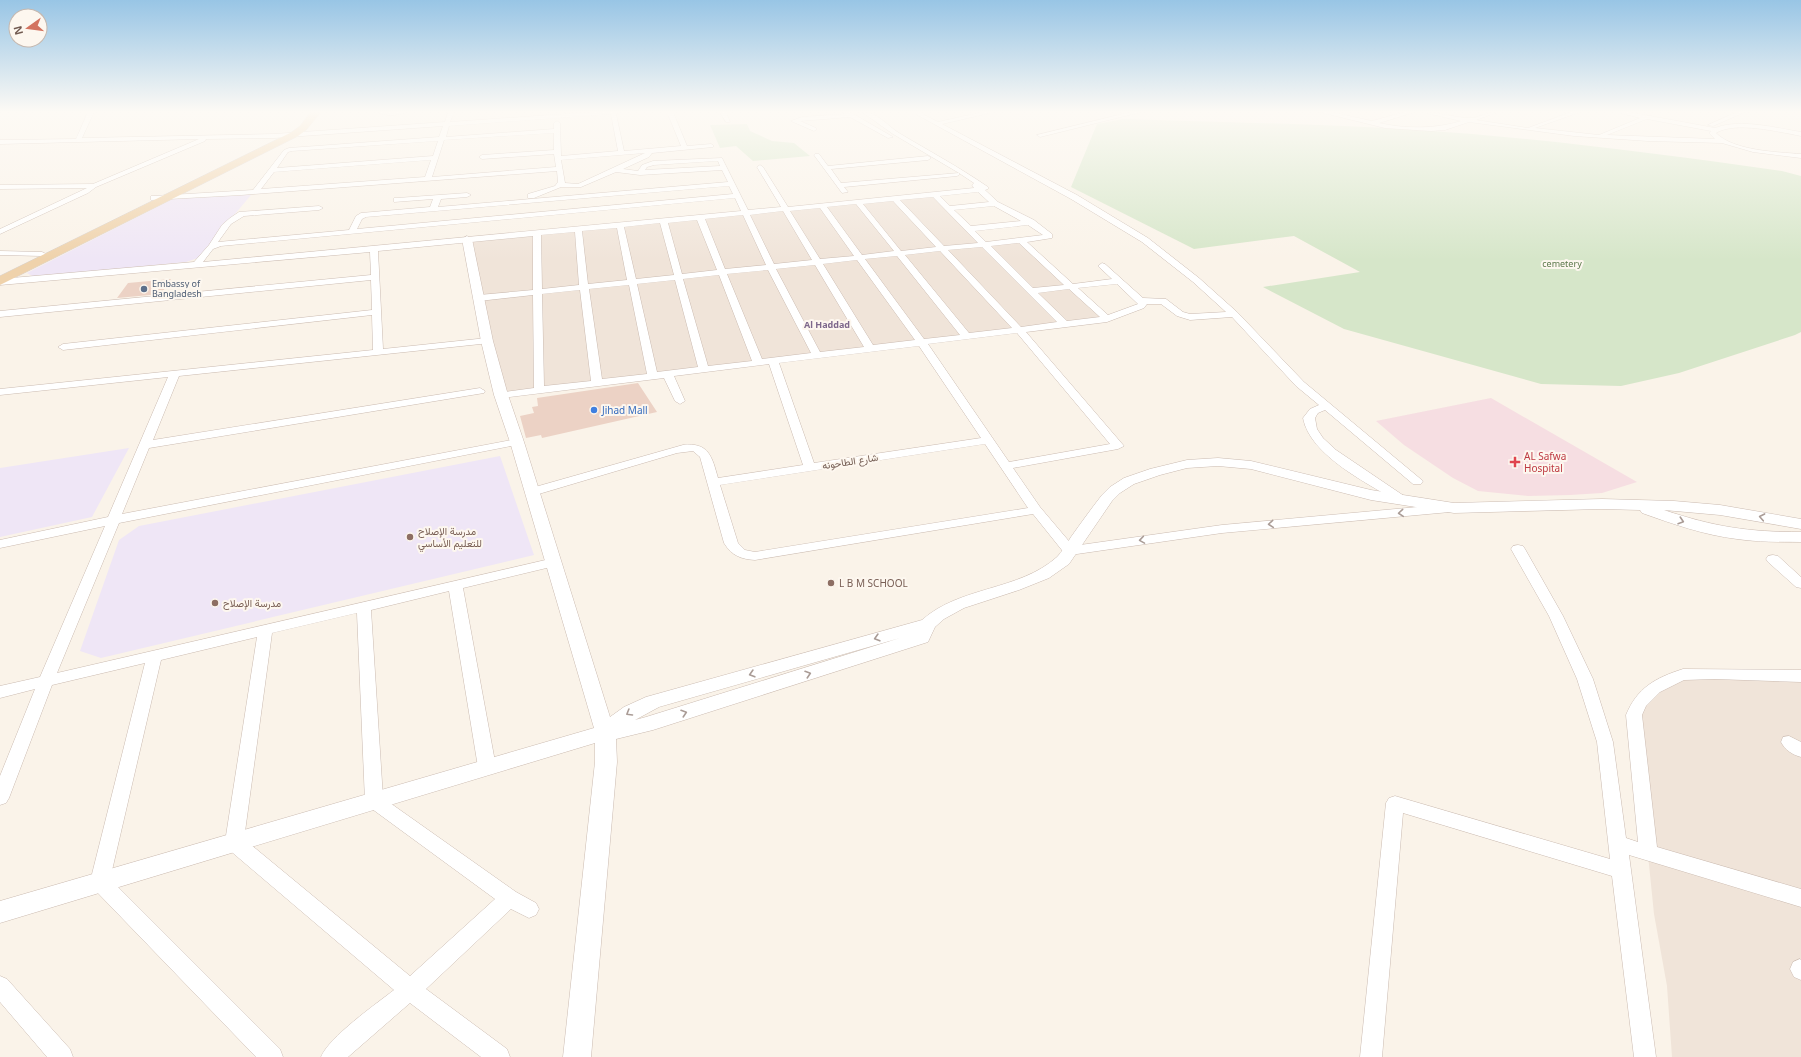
<svg xmlns="http://www.w3.org/2000/svg" width="1801" height="1057" viewBox="0 0 1801 1057" font-family="'Noto Sans',Vazirmatn,sans-serif">
<rect width="100%" height="100%" fill="#faf3e9"/>
<!-- residential -->
<path fill="#f0e4d9" d="M935 195 982 243 1019 240 1107 318 501 395 471 239Z
M1697 671 1801 675V1057H1672L1667 986 1654 914 1633 707Z"/>
<!-- education -->
<path fill="#efe6f6" d="M251 195 198 258 186 262 34 277 27 273 177 197Z
M129 448 92 517 0 537V468Z
M500 456 534 555 101 658 80 651 119 540 139 526Z"/>
<!-- medical -->
<path fill="#f6dee2" d="M1491 398 1637 482 1602 493 1570 495 1528 496 1478 491 1453 478 1404 445 1376 421Z"/>
<!-- green -->
<path fill="#d6e6c9" d="M1123 119C1221 122 1320 124 1418 130 1540 138 1661 154 1782 171L1801 176V332L1795 335 1679 373 1621 386 1541 384 1344 329 1263 287 1360 272 1294 236 1194 249 1071 187 1097 124Z
M747 124 750 131 772 141 794 143 810 156 753 161 736 146 720 148 710 125Z"/>
<!-- building -->
<path fill="#ecd2c5" d="M171 279 161 294 117 298 128 283Z
M638 383 657 412 542 438 541 435 526 438 520 416 534 413 532 407 538 406 537 398Z"/>
<g fill="none" stroke-linecap="round" stroke-linejoin="round">
<defs>
<path id="minor" d="M88 112H94L82 138 274 134 445 122 448 112H454L450 122 594 112H622L616 114 624 151 681 146 667 112H673L687 146 711 144 713 145V147L652 153 649 157 623 169 638 171 642 165 653 161 722 158 748 210 781 207 757 167 760 165 763 167 788 207 974 188 972 185 974 183 959 173V175L957 176 844 187 848 192 842 193 814 155 815 154H819L828 166 928 156 931 158 928 160 831 169 841 183 959 173 893 134 862 112C878 112 886 125 899 133 929 151 959 167 988 187V189L985 190 998 202 1034 220 1052 234V238L1027 242 1073 284 1112 279 1098 266 1102 263 1105 264 1143 298 1166 299 1183 312 1190 314 1226 312 1193 282 1142 242 1071 199 912 112H919L938 122 983 112H994L942 124 1077 195 1148 238 1199 278 1237 312 1304 382 1423 481 1421 484H1413L1325 410 1318 413 1315 418 1317 429 1323 438 1336 450 1410 500 1408 503H1400C1369 484 1310 456 1303 418L1310 409 1319 405 1296 386 1232 317 1190 320 1177 316 1161 304H1147L1144 308 1107 322 1026 332 1124 446 1118 449 1013 468 1040 507 1073 546 1222 525 1450 504 1454 505 1456 508 1454 511 1450 512 1222 533 1070 555 1065 554 1033 514 755 560C741 559 732 556 724 543L700 457 693 451 677 453 532 496 528 495 526 492 528 489 683 445C709 442 712 457 718 478L803 465 769 364 674 376 685 401 680 404 675 401 664 378 501 398 497 397 496 395 497 393 534 388 533 295 479 301 475 298 479 295 533 290V236L378 251 383 349 487 338 492 341 490 343 179 376 153 440 480 388 485 391 484 393 149 448 122 514 517 439 523 442 521 444 119 523 57 673 554 558 559 559 561 562 559 565 463 588 496 767 493 772 487 774 481 772 478 767 449 591 371 610 383 798 516 892 536 903 539 909 536 915 529 918 511 909 426 989 507 1049 510 1057H481L410 1003 348 1057H321C329 1037 376 1004 394 990L227 848 225 842 257 637 161 660 110 879 280 1049 283 1057H256L93 888 90 882 145 663 52 685 9 798 6 803 0 805V776L35 689 0 698V686L40 677 105 526 0 548V540L108 517 168 377 0 395V389L373 350 372 315 63 350 58 347 63 344 372 310 371 280 0 317V311L371 275 370 252 0 285V279L194 262 209 245 222 225 230 218 239 212 319 206 323 208 319 210 244 216 231 224 218 242 349 230 356 216 361 213 430 207 433 199 394 202V198H397L467 193 471 195 467 197 441 199 438 207 728 182 722 170 640 175 616 172 581 187H561L534 198H528V194L555 186 558 182 557 171 241 195 151 200V196H154L253 190 284 150 289 148 439 137 443 126 274 138 206 139 205 141 96 187 88 193 0 234V229L87 188 0 189V185L93 184 199 139 0 144V140L76 139ZM611 114 618 151 561 156 560 123 557 121 554 123V129L446 137 449 126ZM554 133V150L482 155 479 157 482 159 554 154 556 167 432 177 444 140ZM438 141 433 156 277 168 288 152 292 151ZM645 153 578 184 565 183 561 160ZM431 160 425 177 261 189 274 172ZM718 161 720 166 645 170 647 167 654 165ZM729 186 733 194 357 229 362 219 366 217ZM978 192 989 202 950 206 940 196ZM933 197 978 243 944 246 900 200ZM735 198 741 211 203 262 213 249 221 246ZM893 201 936 247 901 251 863 204ZM856 204 894 251 862 255 827 207ZM994 206 1021 221 971 226 954 210ZM820 208 854 256 820 259 790 211ZM783 211 812 260 774 264 750 215ZM743 215 766 265 725 269 705 219ZM697 220 717 270 682 274 668 223ZM660 223 674 275 636 279 624 227ZM1028 225 1043 235 986 242 975 231ZM617 228 627 280 588 284 582 231ZM575 232 579 285 542 289 541 235ZM1019 243 1064 285 1033 288 991 246ZM982 247 1057 322 1021 327 948 250ZM940 251 1012 328 969 333 905 255ZM897 256 960 335 924 339 865 259ZM857 260 915 340 873 345 823 264ZM815 265 864 347 820 352 776 269ZM768 270 811 353 762 359 727 274ZM719 275 752 361 708 366 683 279ZM675 280 698 367 657 372 637 284ZM1117 284 1138 304 1108 315 1078 288ZM629 285 647 374 602 379 589 289ZM1069 289 1100 317 1067 321 1038 293ZM580 290 591 381 544 386 542 294ZM1017 333 1110 444 1009 462 928 344ZM919 346 981 438 814 463 779 363ZM985 444 1028 508 755 552 745 550 738 543 720 485ZM357 613 365 801 368 806 495 899 410 976 244 839 272 633Z
M377 112H406C399 116 384 116 377 112Z
M720 112H726L730 122H726Z
M843 112H850L893 137 888 138 850 117 800 121 816 128 817 129 814 131 791 121 802 117 845 114Z
M1131 112H1141L1040 137 1037 135Z
M1320 112H1331L1372 121 1405 112H1415L1379 123C1405 129 1436 129 1461 121L1422 112C1438 112 1452 117 1467 118 1477 119 1487 112 1498 112L1476 120 1528 128 1571 112H1580L1535 128 1599 135 1640 118 1617 112H1629L1715 128C1741 118 1775 128 1801 132V136C1779 132 1735 121 1716 133 1734 151 1777 152 1801 154V158L1753 152 1722 143 1648 141 1574 136 1469 122 1445 130 1431 131 1385 128ZM1647 119 1711 131 1709 133 1715 139 1607 135Z
M1737 112H1745L1713 126 1708 125Z
M0 251 42 252 46 254 42 256 0 255Z
M1518 545 1523 546 1525 549 1563 616 1593 679 1613 742 1626 838 1638 842 1626 715C1637 688 1655 678 1683 669L1801 670V682L1715 679 1684 680 1660 692 1646 706 1642 715 1657 847 1801 889V907L1629 855 1656 1057H1634L1612 876 1403 813 1382 1057H1360L1386 803 1389 798 1395 796 1610 859 1597 742 1577 679 1549 616 1511 549 1513 546Z
M1773 555 1778 556 1801 577V588L1796 587 1768 562 1766 559 1768 556Z
M1789 736 1801 742V757C1793 755 1785 750 1781 742L1783 737Z
M1800 959 1801 960V980L1794 977 1790 969 1793 962Z
M0 976 7 979 70 1049 73 1057H47L0 1002Z"/>
<path id="tertiary" d="M467 236 472 239 493 341 508 395 524 442 610 717 624 707 646 697 922 620C960 586 1019 591 1057 557 1062 552 1067 543 1071 537 1081 523 1091 509 1102 495L1110 487 1124 478 1150 469 1187 460 1218 458 1251 461 1371 490 1454 503 1602 499 1674 501 1720 505 1801 519V529L1720 515 1664 510C1715 527 1748 532 1801 532V542C1779 542 1758 542 1737 539 1704 535 1673 524 1642 513L1640 510 1602 509 1454 513 1371 500 1251 469 1218 466 1187 468 1160 475 1134 484 1120 493 1112 501 1069 564 1049 578 1019 590 964 608 944 619 935 627 928 642 653 730 616 739 617 762 591 1057H563L595 762V743L0 923V901L594 728 510 442 494 395 481 341 462 239ZM900 638 646 717 635 720 659 707Z"/>
<path id="primary" d="M311 112H321L306 130 298 136 0 285V276L292 132 300 126Z"/>
</defs>
<!-- minor casing -->
<use href="#minor" stroke="#cbbbb1" stroke-width="1"/>
<!-- tertiary casing -->
<use href="#tertiary" stroke="#cbbbb1" stroke-width="1"/>
<!-- primary casing -->
<use href="#primary" stroke="#d7d1ce" stroke-width="1"/>
<!-- minor -->
<use href="#minor" fill="#fff" fill-rule="evenodd"/>
<!-- tertiary -->
<use href="#tertiary" fill="#fff" fill-rule="evenodd"/>
<!-- primary -->
<use href="#primary" fill="#efd2ab" fill-rule="evenodd"/>
</g>
<!-- one-way arrows -->
<defs><path id="oneway-chevron" d="M-2-3.5L2.5 0L-2 3.5" fill="none" stroke-width="1.6" stroke-linecap="round" stroke-linejoin="round"/></defs>
<g stroke="#aa9c96">
<use href="#oneway-chevron" transform="translate(1401 513) rotate(175)"/>
<use href="#oneway-chevron" transform="translate(1762 517) rotate(-169)"/>
<use href="#oneway-chevron" transform="translate(1681 521) rotate(18)"/>
<use href="#oneway-chevron" transform="translate(1271 524) rotate(175)"/>
<use href="#oneway-chevron" transform="translate(1142 540) rotate(171)"/>
<use href="#oneway-chevron" transform="translate(877 638) rotate(164)"/>
<use href="#oneway-chevron" transform="translate(752 674) rotate(164)"/>
<use href="#oneway-chevron" transform="translate(808 674) rotate(-18)"/>
<use href="#oneway-chevron" transform="translate(629 713) rotate(149)"/>
<use href="#oneway-chevron" transform="translate(684 713) rotate(-18)"/>
</g>
<!-- sky -->
<linearGradient id="sky" x2="0" y2="1"><stop stop-color="#98c5e5"/><stop offset="0.43" stop-color="#fdfaf5"/><stop offset="1" stop-color="#fdfaf5" stop-opacity="0"/></linearGradient>
<rect width="1801" height="260" fill="url(#sky)"/>
<!-- markers -->
<circle fill="#5c6f8a" stroke="#fdf7ef" stroke-width="1.5" cx="144" cy="289" r="4"/>
<circle fill="#3f7fe0" stroke="#fdf7ef" stroke-width="1.5" cx="594" cy="410" r="4"/>
<path fill="#e0444e" stroke="#fdf7ef" stroke-width="1.5" d="M1513 456h4v4h4v4h-4v4h-4v-4h-4v-4h4z"/>
<g fill="#8d6e63" stroke="#fdf7ef" stroke-width="1.5">
<circle cx="410" cy="537" r="4"/>
<circle cx="831" cy="583" r="4"/>
<circle cx="215" cy="603" r="4"/>
</g>
<g text-anchor="middle" stroke-width="4" stroke-linejoin="round" paint-order="stroke">
<!-- far-park labels -->
<g font-size="9" fill="#5d7a4d" stroke="#fdf7ef">
<text x="1562" y="267">cemetery</text>
</g>
<!-- far-service labels -->
<g font-size="9" fill="#4e5e75" stroke="#fdf7ef" text-anchor="start">
<text x="152" y="287">Embassy of<tspan x="152" dy="10">Bangladesh</tspan></text>
</g>
<!-- far-neighbourhood labels -->
<g font-size="9" font-weight="bold" fill="#7e688c" stroke="#fdf7ef">
<text x="827" y="328">Al Haddad</text>
</g>
<!-- shop labels -->
<g font-size="10" fill="#366cbe" stroke="#fdf7ef" text-anchor="start">
<text x="602" y="414">Jihad Mall</text>
</g>
<!-- health labels -->
<g font-size="10" fill="#be3a42" stroke="#fdf7ef" text-anchor="start">
<text x="1524" y="460">AL Safwa<tspan x="1524" dy="12">Hospital</tspan></text>
</g>
<!-- street labels -->
<g font-size="10" fill="#715a50" stroke="#fdf7ef">
<text transform="translate(850 461) rotate(-9)" y="4">شارع الطاحونه</text>
</g>
<!-- education labels -->
<g font-size="10" fill="#785e54" stroke="#fdf7ef" text-anchor="start">
<text x="418" y="535">مدرسة الإصلاح<tspan x="418" dy="12">للتعليم الأساسي</tspan></text>
<text x="839" y="587">L B M SCHOOL</text>
<text x="223" y="607">مدرسة الإصلاح</text>
</g>
</g>
<!-- north arrow -->
<g transform="translate(28 28) rotate(256)"><circle r="19" fill="#fdf7ef" stroke="#c5b8af"/>
<path d="M0-3L7 15L0 10L-7 15Z" fill="#d3735f"/>
<text y="-6" font-size="11" font-weight="bold" text-anchor="middle" fill="#715a50">N</text>
</g>
</svg>
